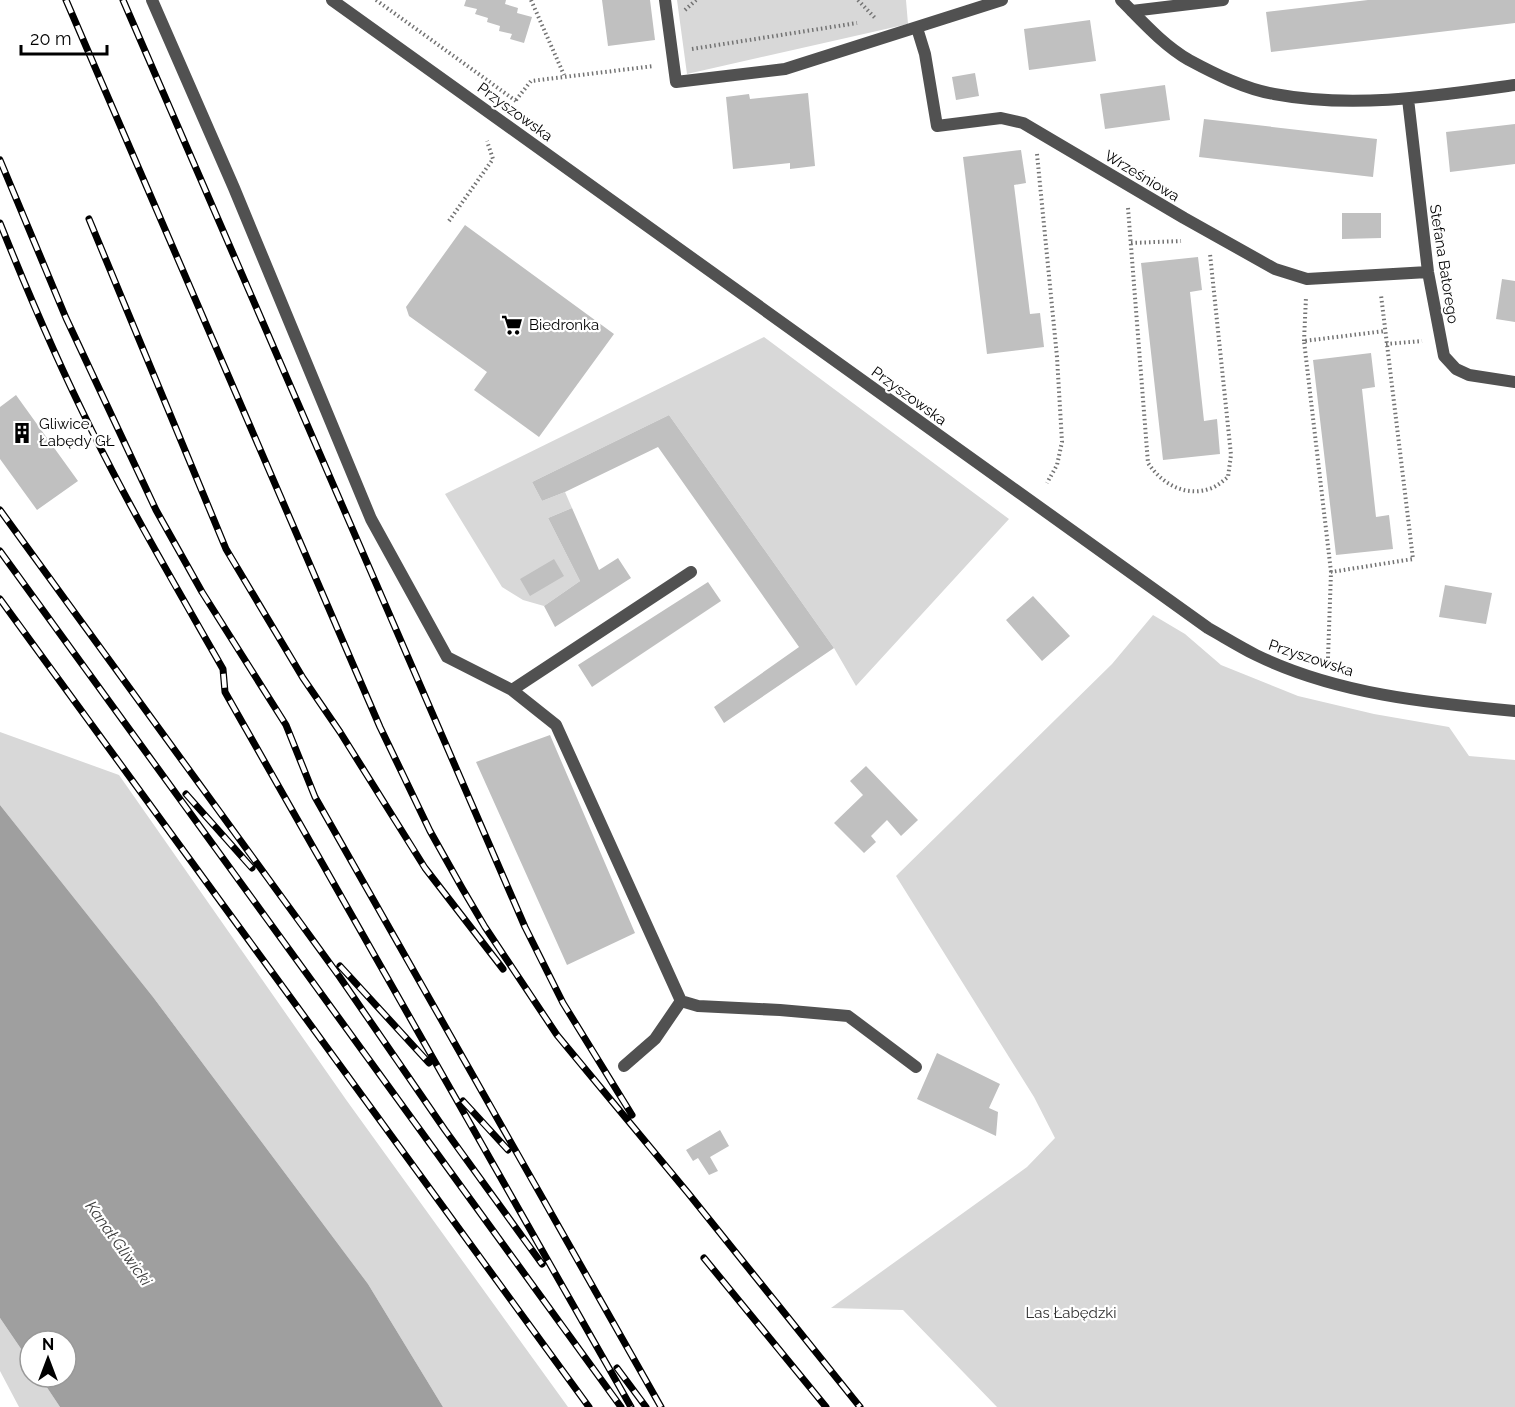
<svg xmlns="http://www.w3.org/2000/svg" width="1515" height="1407" viewBox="0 0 1515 1407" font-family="Raleway,sans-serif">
<rect width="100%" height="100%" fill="#fff"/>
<!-- green -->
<path fill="#d8d8d8" d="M677 0H906L908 24 687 74Z
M764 337 1009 519 856 686 834 648 669 415 532 482 542 501 565 492 572 508 548 518 580 581 544 606 523 600 502 587 445 494Z
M1153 615 1185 634 1221 665 1298 696 1374 714 1449 727 1469 756 1515 760V1407H997L903 1310 831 1308 1027 1167 1055 1138 1034 1097 896 876 1112 664Z
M0 732 119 775 347 1101 568 1407H443L368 1284 153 997 0 805Z
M0 1318 30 1362V1377H40L60 1407H19L0 1371Z"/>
<!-- water -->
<path fill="#9f9f9f" d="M0 805 153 997 368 1284 443 1407H60L40 1377H66V1341H30V1362L0 1318Z"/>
<!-- building -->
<path fill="#c0c0c0" d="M466 0H506L505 4 518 8 517 13 532 17 524 43 510 39 512 34 499 31 500 26 487 22 488 18 475 14 477 9 464 6Z
M602 0H650L655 40 608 46Z
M1368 0H1515V23L1271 52 1266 12Z
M1090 20 1096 61 1029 70 1024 29Z
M975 73 979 96 956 100 952 77Z
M1165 85 1170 120 1105 129 1100 94Z
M808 93 815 166 790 169V163L733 169 726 97 749 94 750 99Z
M1204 119 1377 139 1373 177 1199 157Z
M1515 124V164L1450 172 1446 132Z
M1021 150 1026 183 1014 185 1030 314 1040 313 1044 347 987 354 963 157Z
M1342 213H1381V238L1342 239Z
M465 225 614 334 539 437 474 390 487 372 409 316 406 307Z
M1198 257 1202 290 1190 292 1204 421 1217 419 1220 454 1163 460 1141 263Z
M1502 279 1515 281V322L1496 319Z
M1371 353 1375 387 1362 389 1376 517 1389 515 1393 549 1336 555 1313 360Z
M16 395 78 481 37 510 0 459V407Z
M669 415 834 648 724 723 714 707 799 647 658 447 565 492 542 501 532 482Z
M572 508 599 570 618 558 631 578 555 627 544 606 580 581 548 518Z
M554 559 564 576 530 596 520 579Z
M708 582 721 601 592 687 578 665Z
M1445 585 1492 593 1486 624 1439 617Z
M1033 596 1070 636 1042 661 1006 620Z
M550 735 635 933 567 965 476 762Z
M866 766 918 820 901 836 887 820 871 836 876 842 864 853 834 823 863 795 850 781Z
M937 1053 1000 1084 989 1108 998 1112 996 1136 917 1099Z
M720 1130 729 1146 710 1157 718 1171 709 1175 698 1158 693 1161 686 1150Z"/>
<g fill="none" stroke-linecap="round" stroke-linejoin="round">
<!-- path -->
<path stroke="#737373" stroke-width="4" stroke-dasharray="1.5 3" stroke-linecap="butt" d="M376 0 516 101
M531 0 564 75
M858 0 876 19
M685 10 696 0
M692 49 857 23
M516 100 531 81 654 66
M1037 154 1057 357 1062 442 1057 465 1047 483
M1128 208 1148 463C1162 484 1186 498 1212 488 1217 486 1223 481 1228 477L1231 455 1210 254
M449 221 493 159 487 141
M1131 243 1181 241
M1304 341 1306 297
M1386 344 1422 341
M1331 572 1304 341 1385 331
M1328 658 1331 572 1413 559 1381 295"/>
<!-- service -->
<path stroke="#515151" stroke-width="12" d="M152 0 234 188 371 519 447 657 512 690 556 725 681 1001 698 1006 780 1010 848 1016 916 1067
M1132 11 1223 0
M512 690 691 572
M624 1066 655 1039 681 1001"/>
<!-- minor -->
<path stroke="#515151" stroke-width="12" d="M665 0 676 82 785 69 1002 0
M1121 0C1142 21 1163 45 1189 60 1215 74 1245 89 1274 94 1354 109 1436 96 1515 85
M917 28 925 54 937 126 1001 118 1023 123 1184 218 1275 269 1307 279 1428 272
M1408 99 1428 272 1444 356 1456 369 1469 375 1515 382"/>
<!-- tertiary -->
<path stroke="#515151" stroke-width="12" d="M332 0 1208 628C1224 637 1240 647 1256 655 1336 694 1428 703 1515 711"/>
<defs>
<path id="rail" d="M66 0 380 727 430 831 462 888 485 927 557 1035 688 1193 860 1407
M123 0 525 927 563 1003 632 1115
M0 160 66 318 156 510 202 592 286 725 315 797 661 1407
M89 219 226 549 303 678 340 732 425 868 503 969
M0 223C28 293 58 363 92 431 132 512 178 590 223 669L225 692 631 1407
M0 510 339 976 445 1130 542 1264
M0 551 621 1407
M0 599 589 1407
M186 794 252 868
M340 966 429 1063
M463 1101 508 1150
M704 1258 826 1407
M617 1368 646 1407"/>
</defs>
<!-- rail casing -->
<use href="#rail" stroke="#000" stroke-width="7"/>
<!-- rail -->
<use href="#rail" stroke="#fff" stroke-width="4.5" stroke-dasharray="14" stroke-linecap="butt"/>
</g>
<!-- icons -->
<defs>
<symbol id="supermarket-bare" viewBox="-9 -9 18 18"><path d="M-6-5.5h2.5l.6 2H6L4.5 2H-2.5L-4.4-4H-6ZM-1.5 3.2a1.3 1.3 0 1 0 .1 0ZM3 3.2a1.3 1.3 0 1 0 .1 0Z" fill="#000" stroke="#fff" stroke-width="2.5" paint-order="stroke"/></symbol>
<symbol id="building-bare" viewBox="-9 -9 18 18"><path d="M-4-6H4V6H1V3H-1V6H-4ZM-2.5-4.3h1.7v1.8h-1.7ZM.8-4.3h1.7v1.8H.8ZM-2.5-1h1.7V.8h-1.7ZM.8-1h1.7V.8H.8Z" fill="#000" stroke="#fff" stroke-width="2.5" paint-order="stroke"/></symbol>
</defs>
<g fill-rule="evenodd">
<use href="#supermarket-bare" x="497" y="310" width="30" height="30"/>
<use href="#building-bare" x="7" y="418" width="30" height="30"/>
</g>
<g text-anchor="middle" stroke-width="4.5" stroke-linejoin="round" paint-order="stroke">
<!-- street labels -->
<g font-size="15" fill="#000" stroke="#fff">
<text transform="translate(515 112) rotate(36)" y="5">Przyszowska</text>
<text transform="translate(1142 176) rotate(31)" y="5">Wrześniowa</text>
<text transform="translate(1444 264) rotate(81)" y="5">Stefana Batorego</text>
<text transform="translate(909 396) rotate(36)" y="5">Przyszowska</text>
<text transform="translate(1311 658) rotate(18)" y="5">Przyszowska</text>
</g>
<!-- poi labels -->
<g font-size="15" fill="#000" stroke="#fff" text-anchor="start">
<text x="529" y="330">Biedronka</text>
<text x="39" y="429">Gliwice<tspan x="39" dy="17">Łabędy GŁ</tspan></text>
</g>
<!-- park labels -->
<g font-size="15" fill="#2f2f2f" stroke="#fff">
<text x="1071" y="1318">Las Łabędzki</text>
</g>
<!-- water labels -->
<g font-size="16" font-style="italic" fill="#404040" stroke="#fff">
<text transform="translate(119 1243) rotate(54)" y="6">Kanał Gliwicki</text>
</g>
</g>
<!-- north arrow -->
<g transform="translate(48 1359)"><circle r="28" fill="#ffffff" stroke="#999999" stroke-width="1.5"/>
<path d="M0-4.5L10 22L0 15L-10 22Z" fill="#000000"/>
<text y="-9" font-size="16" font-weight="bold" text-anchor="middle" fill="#000000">N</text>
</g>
<!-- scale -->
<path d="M21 45v9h86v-9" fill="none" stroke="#000000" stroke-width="3"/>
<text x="30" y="45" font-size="18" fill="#000000" stroke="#ffffff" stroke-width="4.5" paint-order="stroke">20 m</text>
</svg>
